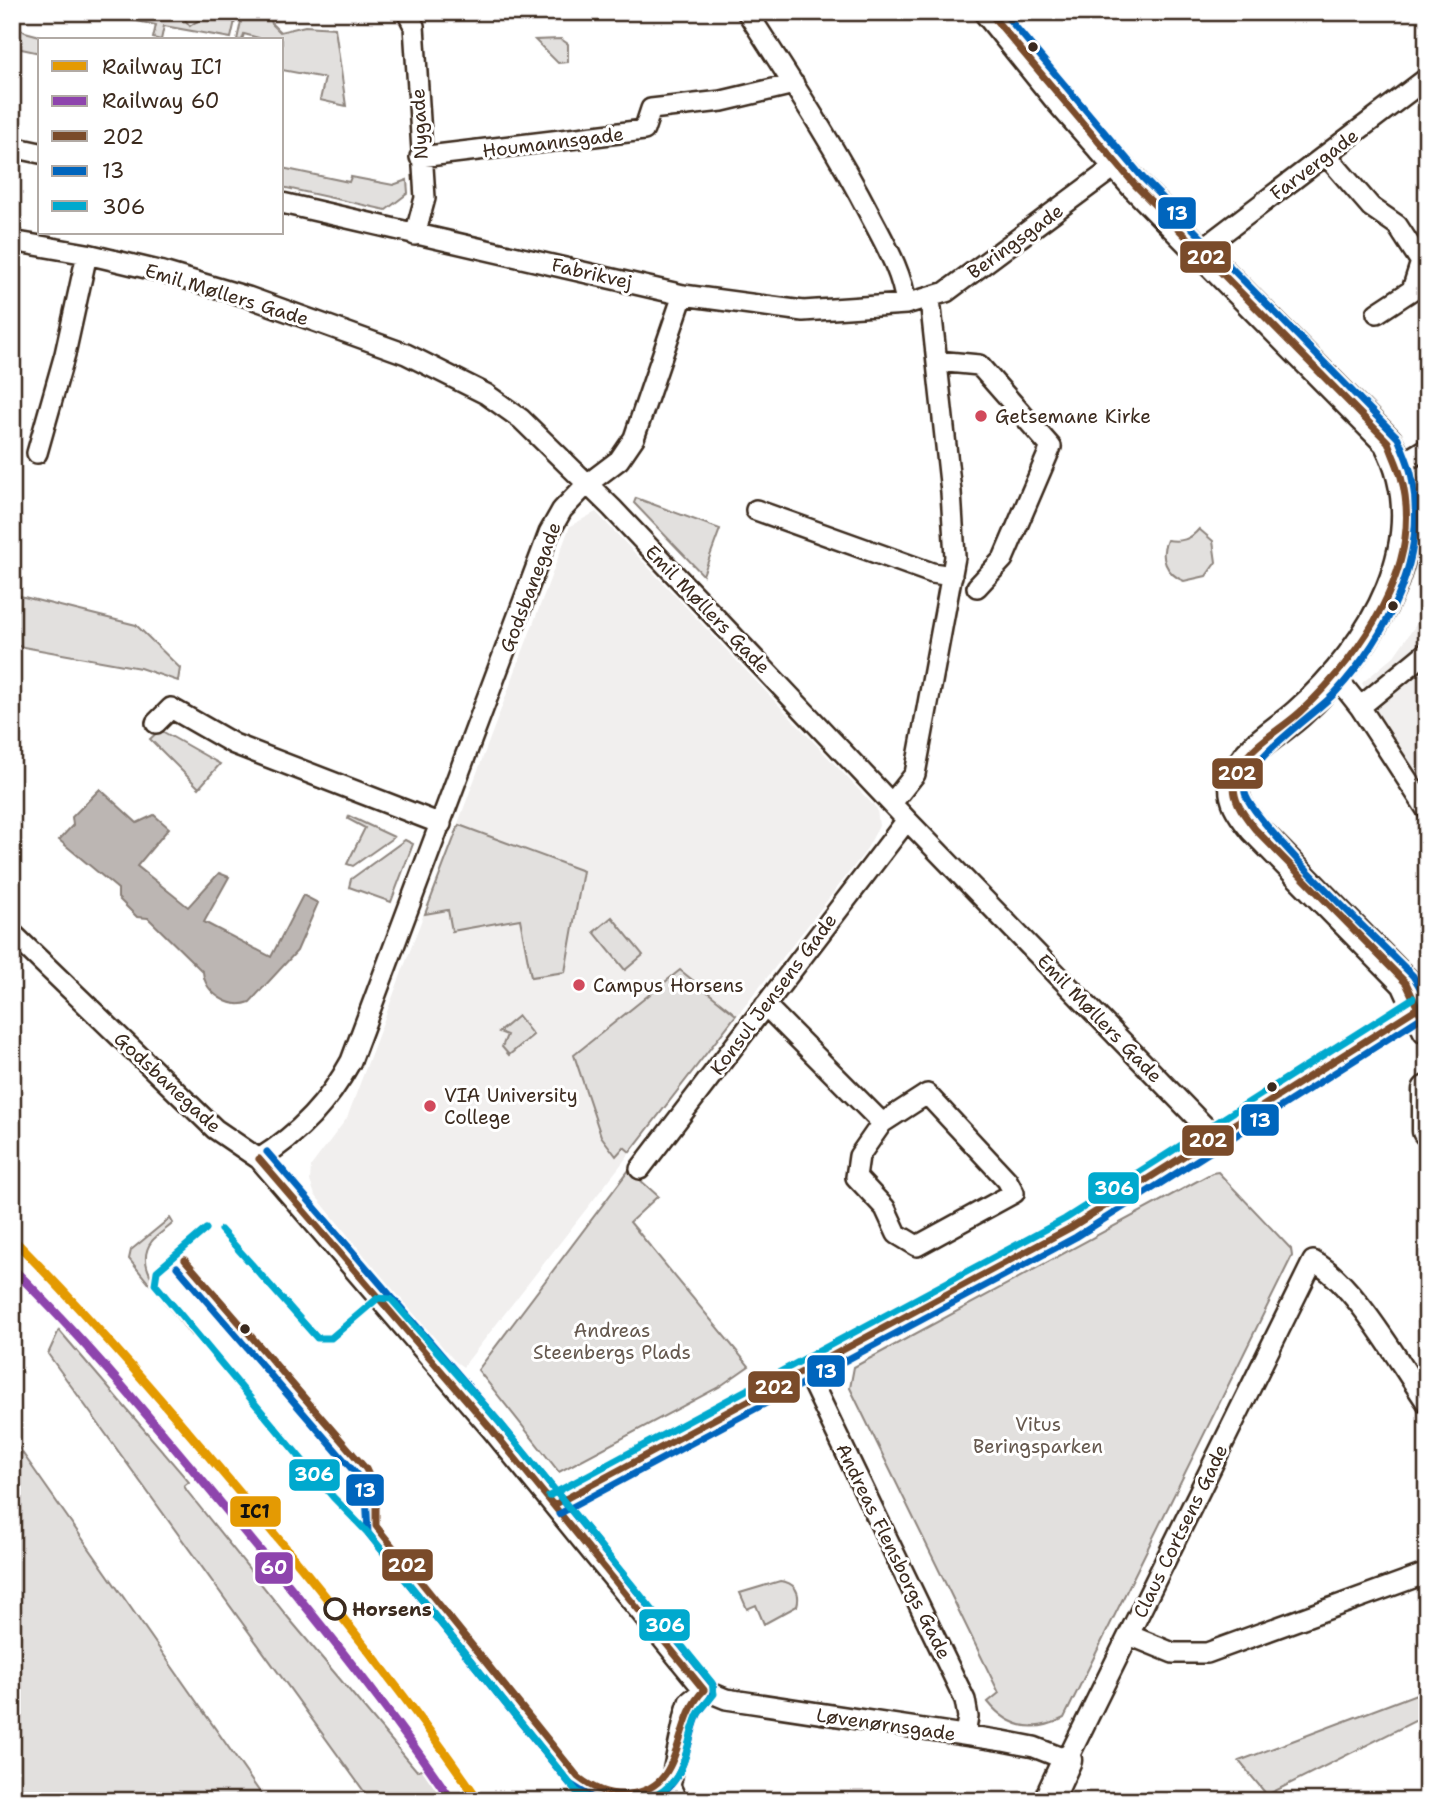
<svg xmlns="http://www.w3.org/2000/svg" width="1439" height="1813" viewBox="0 0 1439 1813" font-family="'Shantell Sans',sans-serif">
<rect width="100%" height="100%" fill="#fff"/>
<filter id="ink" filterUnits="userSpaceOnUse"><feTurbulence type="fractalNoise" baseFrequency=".0143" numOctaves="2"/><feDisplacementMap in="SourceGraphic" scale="14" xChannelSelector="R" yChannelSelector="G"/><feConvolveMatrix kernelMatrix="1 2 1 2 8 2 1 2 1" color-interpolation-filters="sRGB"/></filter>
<g filter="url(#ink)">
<!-- built -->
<path fill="#f1efee" d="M596 512 877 809 879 826 865 852 463 1367 444 1353 315 1195 310 1181 311 1166 347 1118 570 526Z
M1427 609V788L1376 712 1362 683 1394 656Z"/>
<!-- green -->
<path fill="#e2e0de" stroke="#8e857e" stroke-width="2" d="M94 12H179L190 26C206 14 217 12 237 12L231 38 164 26 161 40 153 38 156 25Z
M243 12H273L270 16 272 24 280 32 305 26 335 28 346 106 320 100 325 78 282 70V40H259V38L244 34 242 40H237Z
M12 23 25 32 55 40H40V53L12 47Z
M561 39 568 44V62L558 63 535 40Z
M282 168 349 182 351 177 393 185 407 180 408 193 386 210 282 187Z
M636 498 720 529 703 575 634 503Z
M1199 529 1213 541 1216 562 1206 576 1184 581C1166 574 1159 557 1167 540 1181 542 1190 540 1199 529Z
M12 594 136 625 180 668 178 681 140 668 12 645Z
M160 730 220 764 199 788 150 739Z
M349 816 394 837 353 866 347 864 365 828 348 819Z
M459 825 583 871 565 972 531 977 520 919 452 931 448 910 425 914Z
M405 840 413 844 391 902 349 887 351 879Z
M612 917 643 955 625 970 594 932Z
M680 970 736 1015 630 1152 624 1147 616 1156 601 1136 574 1055Z
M518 1016 533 1035 509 1055 502 1047 507 1035 499 1032Z
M629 1170 658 1196 630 1222 749 1366 719 1387 559 1472 478 1370Z
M1218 1172 1291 1249 1292 1256 1064 1718C1035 1733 1009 1728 988 1702L999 1693 850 1388 854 1367 1212 1173Z
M170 1218 173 1223C167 1229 158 1234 152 1241 130 1269 173 1304 189 1324L190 1334 129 1259 131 1250Z
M59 1330 189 1482 184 1486 187 1491 286 1615 417 1771 425 1767 448 1801H371L48 1354Z
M12 1438 266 1801H12Z
M780 1581C794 1582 801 1592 797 1606L764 1624 756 1605 747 1609 740 1593Z
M1427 1690V1715L1267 1795 1239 1761Z"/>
<!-- water -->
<path fill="#bcb6b3" stroke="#887e77" stroke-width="2" d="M100 789 137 823 154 815 169 828 137 866 188 907 219 873 229 877 204 922 271 957 303 895 318 903 297 951 250 1002C230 1010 205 993 203 972L148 918 137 917 118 898V889L59 840 73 825 72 817Z"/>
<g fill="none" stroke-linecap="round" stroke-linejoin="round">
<defs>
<path id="street" d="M407 12 414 26 425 198 415 235
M747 12C790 79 834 145 870 215 885 244 902 272 906 304
M12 147 40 153
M1326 155 1371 207 1397 225 1421 262 1412 290 1377 313
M420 157 644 130 651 109 722 101 794 84
M282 203 683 295 803 311 906 304 946 292 1117 165
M12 241 87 254 163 272 248 297 406 354 486 394 521 419 612 508 907 820 1216 1138
M1202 249 1427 78
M937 361 979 365 1051 447 1003 559 977 587
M37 453 65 354 87 254
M1404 462 1427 448
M756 510 932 573 952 576
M1337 678 1360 707 1427 810
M1360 707 1427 652
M156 723 171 708 234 744 441 824
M892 803 915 774 955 557 951 492 930 299
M12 933 215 1129 259 1159 492 1430 704 1690 726 1699 1003 1741 1034 1747 1067 1760 1313 1261C1354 1282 1399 1363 1427 1403
M765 1005 882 1123 927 1094 1007 1180 1014 1193 917 1246 897 1234 885 1208 856 1177 859 1156 882 1123
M259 1159C300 1133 328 1103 351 1061L549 533 562 510 586 485 619 460 634 438 683 295
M640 1169 907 820
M806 1370 965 1700 968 1717 965 1735
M554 1505 1070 1228 1216 1138 1419 1007
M1129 1635 1173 1653H1207L1427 1573
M677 1801 670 1786 685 1715 689 1702 704 1690"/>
<path id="secondary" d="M989 12 1061 101 1135 185 1388 442C1439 539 1373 647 1298 714 1278 732 1244 750 1236 777 1229 798 1243 814 1255 829L1406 983 1427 1029
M1427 1090V1131
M1048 1801 1067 1760"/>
</defs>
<!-- street casing -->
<use href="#street" stroke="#3b2a1e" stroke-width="24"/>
<!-- secondary casing -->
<use href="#secondary" stroke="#3b2a1e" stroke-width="33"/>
<!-- street -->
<use href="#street" stroke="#fff" stroke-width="19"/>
<!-- secondary -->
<use href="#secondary" stroke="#fff" stroke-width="28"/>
<defs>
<path id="bus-1" d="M989 12 1135 185 1388 442C1392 454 1398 465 1401 477 1426 565 1360 656 1300 712 1278 732 1246 747 1236 776 1229 797 1243 814 1255 829L1406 983 1427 1028
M185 1260 366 1469 376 1491V1526L578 1777C593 1789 609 1796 629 1794 687 1788 671 1722 704 1690L492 1430 259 1159
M554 1505 1070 1228 1419 1007"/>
<path id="bus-2" d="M1003 12 1143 178 1398 438C1403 451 1410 465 1412 478 1428 559 1387 636 1334 694 1313 716 1239 764 1245 793 1251 821 1385 947 1413 976L1427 999
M267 1152 500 1423 713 1685C716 1699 701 1705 697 1717 684 1751 687 1787 645 1801
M177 1267 357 1475 366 1493 368 1533 570 1784 597 1801
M559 1514 1076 1237 1427 1014"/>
<path id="bus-3" d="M206 1229 157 1271 155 1284 333 1497 368 1533 576 1791 594 1801
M221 1230 317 1338H331L378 1298 391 1299 500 1423 712 1683 714 1694C708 1702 701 1707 697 1716 682 1754 690 1783 644 1801
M549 1496 1065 1219 1413 998"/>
</defs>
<!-- bus-1 casing -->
<use href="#bus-1" stroke="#fff" stroke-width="12"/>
<!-- bus-2 casing -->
<use href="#bus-2" stroke="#fff" stroke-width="12"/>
<!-- bus-3 casing -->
<use href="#bus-3" stroke="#fff" stroke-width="12"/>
<!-- bus-1 -->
<use href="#bus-1" stroke="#7a4b2a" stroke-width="7"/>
<!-- bus-2 -->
<use href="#bus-2" stroke="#0065bd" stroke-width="7"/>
<!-- bus-3 -->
<use href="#bus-3" stroke="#00a9ce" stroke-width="7"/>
<defs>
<path id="rail-1" d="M12 1238C98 1325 177 1418 255 1511 334 1605 410 1700 479 1801"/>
<path id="rail-2" d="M12 1268C88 1343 156 1425 224 1507 303 1602 382 1698 452 1801"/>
</defs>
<!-- rail-1 casing -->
<use href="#rail-1" stroke="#fff" stroke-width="14"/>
<!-- rail-2 casing -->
<use href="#rail-2" stroke="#fff" stroke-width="14"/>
<!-- rail-1 -->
<use href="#rail-1" stroke="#e49a03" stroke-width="9"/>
<!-- rail-2 -->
<use href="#rail-2" stroke="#8e44ad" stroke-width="9"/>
</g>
</g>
<!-- markers -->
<g fill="#3b2a1e" stroke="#fff" stroke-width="2.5">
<circle cx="1033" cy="47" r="6"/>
<circle cx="1393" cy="606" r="6"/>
<circle cx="1272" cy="1087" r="6"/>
<circle cx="245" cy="1329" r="6"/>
</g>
<g fill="#d1495b" stroke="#fff" stroke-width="2.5">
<circle cx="981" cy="416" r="7"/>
<circle cx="579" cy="985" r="7"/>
<circle cx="430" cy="1106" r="7"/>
</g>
<circle fill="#fff" stroke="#3b2a1e" stroke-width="3.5" cx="335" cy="1609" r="10"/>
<g text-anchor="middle" stroke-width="6" stroke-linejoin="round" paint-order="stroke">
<!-- street labels -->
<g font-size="19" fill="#3b2a1e" stroke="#fff">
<text transform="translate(419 124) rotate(-93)" y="7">Nygade</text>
<text transform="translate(553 142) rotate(-7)" y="7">Houmannsgade</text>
<text transform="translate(1314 164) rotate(-37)" y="7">Farvergade</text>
<text transform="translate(1015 241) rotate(-36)" y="7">Beringsgade</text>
<text transform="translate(592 273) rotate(13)" y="7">Fabrikvej</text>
<text transform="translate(227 294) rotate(17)" y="7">Emil Møllers Gade</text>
<text transform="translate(530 587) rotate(-69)" y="7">Godsbanegade</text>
<text transform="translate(708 609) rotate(46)" y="7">Emil Møllers Gade</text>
<text transform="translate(773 994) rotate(-53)" y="7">Konsul Jensens Gade</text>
<text transform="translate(1100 1018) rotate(46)" y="7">Emil Møllers Gade</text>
<text transform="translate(168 1082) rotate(43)" y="7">Godsbanegade</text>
<text transform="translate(1180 1531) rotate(-64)" y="7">Claus Cortsens Gade</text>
<text transform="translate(894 1551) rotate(64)" y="7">Andreas Flensborgs Gade</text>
<text transform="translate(886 1724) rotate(8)" y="7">Løvenørnsgade</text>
</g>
<!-- poi labels -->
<g font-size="19" fill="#3b2a1e" stroke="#fff" text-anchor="start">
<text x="995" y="423">Getsemane Kirke</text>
<text x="593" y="992">Campus Horsens</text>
<text x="444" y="1102">VIA University<tspan x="444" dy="22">College</tspan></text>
</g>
<!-- park labels -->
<g font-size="19" fill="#65584e" stroke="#fff">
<text x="612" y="1337">Andreas<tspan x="612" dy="22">Steenbergs Plads</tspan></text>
<text x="1038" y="1431">Vitus<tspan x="1038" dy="22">Beringsparken</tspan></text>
</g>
<!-- stop labels -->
<g font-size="19" font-weight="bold" fill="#3b2a1e" stroke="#fff" text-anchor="start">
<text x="352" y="1616">Horsens</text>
</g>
</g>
<g stroke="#fff" stroke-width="2.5">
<rect x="1157" y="196" width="40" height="34" rx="7" fill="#0065bd"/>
<rect x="1179" y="240" width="53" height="34" rx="7" fill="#7a4b2a"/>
<rect x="1211" y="757" width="53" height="33" rx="7" fill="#7a4b2a"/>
<rect x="1240" y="1103" width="40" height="34" rx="7" fill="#0065bd"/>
<rect x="1181" y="1124" width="54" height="33" rx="7" fill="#7a4b2a"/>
<rect x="1087" y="1171" width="53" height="34" rx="7" fill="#00a9ce"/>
<rect x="806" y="1354" width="40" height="34" rx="7" fill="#0065bd"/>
<rect x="747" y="1370" width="54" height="34" rx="7" fill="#7a4b2a"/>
<rect x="288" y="1458" width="53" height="34" rx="7" fill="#00a9ce"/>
<rect x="345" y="1473" width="40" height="34" rx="7" fill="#0065bd"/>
<rect x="229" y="1495" width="53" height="33" rx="7" fill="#e49a03"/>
<rect x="381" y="1548" width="53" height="34" rx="7" fill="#7a4b2a"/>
<rect x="254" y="1551" width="40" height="34" rx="7" fill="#8e44ad"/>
<rect x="638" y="1608" width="53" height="34" rx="7" fill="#00a9ce"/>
</g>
<g font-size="19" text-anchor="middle" font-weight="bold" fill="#fff">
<text x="1177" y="220">13</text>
<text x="1206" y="264">202</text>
<text x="1237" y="780">202</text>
<text x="1260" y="1127">13</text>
<text x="1208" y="1147">202</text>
<text x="1114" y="1195">306</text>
<text x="826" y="1378">13</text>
<text x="774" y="1394">202</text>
<text x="314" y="1481">306</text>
<text x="365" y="1497">13</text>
<text x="407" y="1572">202</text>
<text x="274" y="1574">60</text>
<text x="665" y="1632">306</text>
</g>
<g font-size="19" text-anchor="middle" font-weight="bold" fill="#111">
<text x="255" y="1518">IC1</text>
</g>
<!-- margin -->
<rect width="1439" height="1813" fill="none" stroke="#fff" stroke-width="42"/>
<rect x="21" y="21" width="1397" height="1771" fill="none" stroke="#3b2a1e" stroke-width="2.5" filter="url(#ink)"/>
<!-- legend -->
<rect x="38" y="38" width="245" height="196" fill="#ffffff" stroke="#b1aaa5" stroke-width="2"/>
<rect x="52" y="61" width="35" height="10" fill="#e49a03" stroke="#b1aaa5" stroke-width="2"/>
<text x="102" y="74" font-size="21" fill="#3b2a1e">Railway IC1</text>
<rect x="52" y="96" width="35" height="10" fill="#8e44ad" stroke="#b1aaa5" stroke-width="2"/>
<text x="102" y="108" font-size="21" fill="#3b2a1e">Railway 60</text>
<rect x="52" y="131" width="35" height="10" fill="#7a4b2a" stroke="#b1aaa5" stroke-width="2"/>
<text x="102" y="144" font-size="21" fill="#3b2a1e">202</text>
<rect x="52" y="166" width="35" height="10" fill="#0065bd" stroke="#b1aaa5" stroke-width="2"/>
<text x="102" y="178" font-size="21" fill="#3b2a1e">13</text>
<rect x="52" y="201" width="35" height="10" fill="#00a9ce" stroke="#b1aaa5" stroke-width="2"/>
<text x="102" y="214" font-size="21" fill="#3b2a1e">306</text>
</svg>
